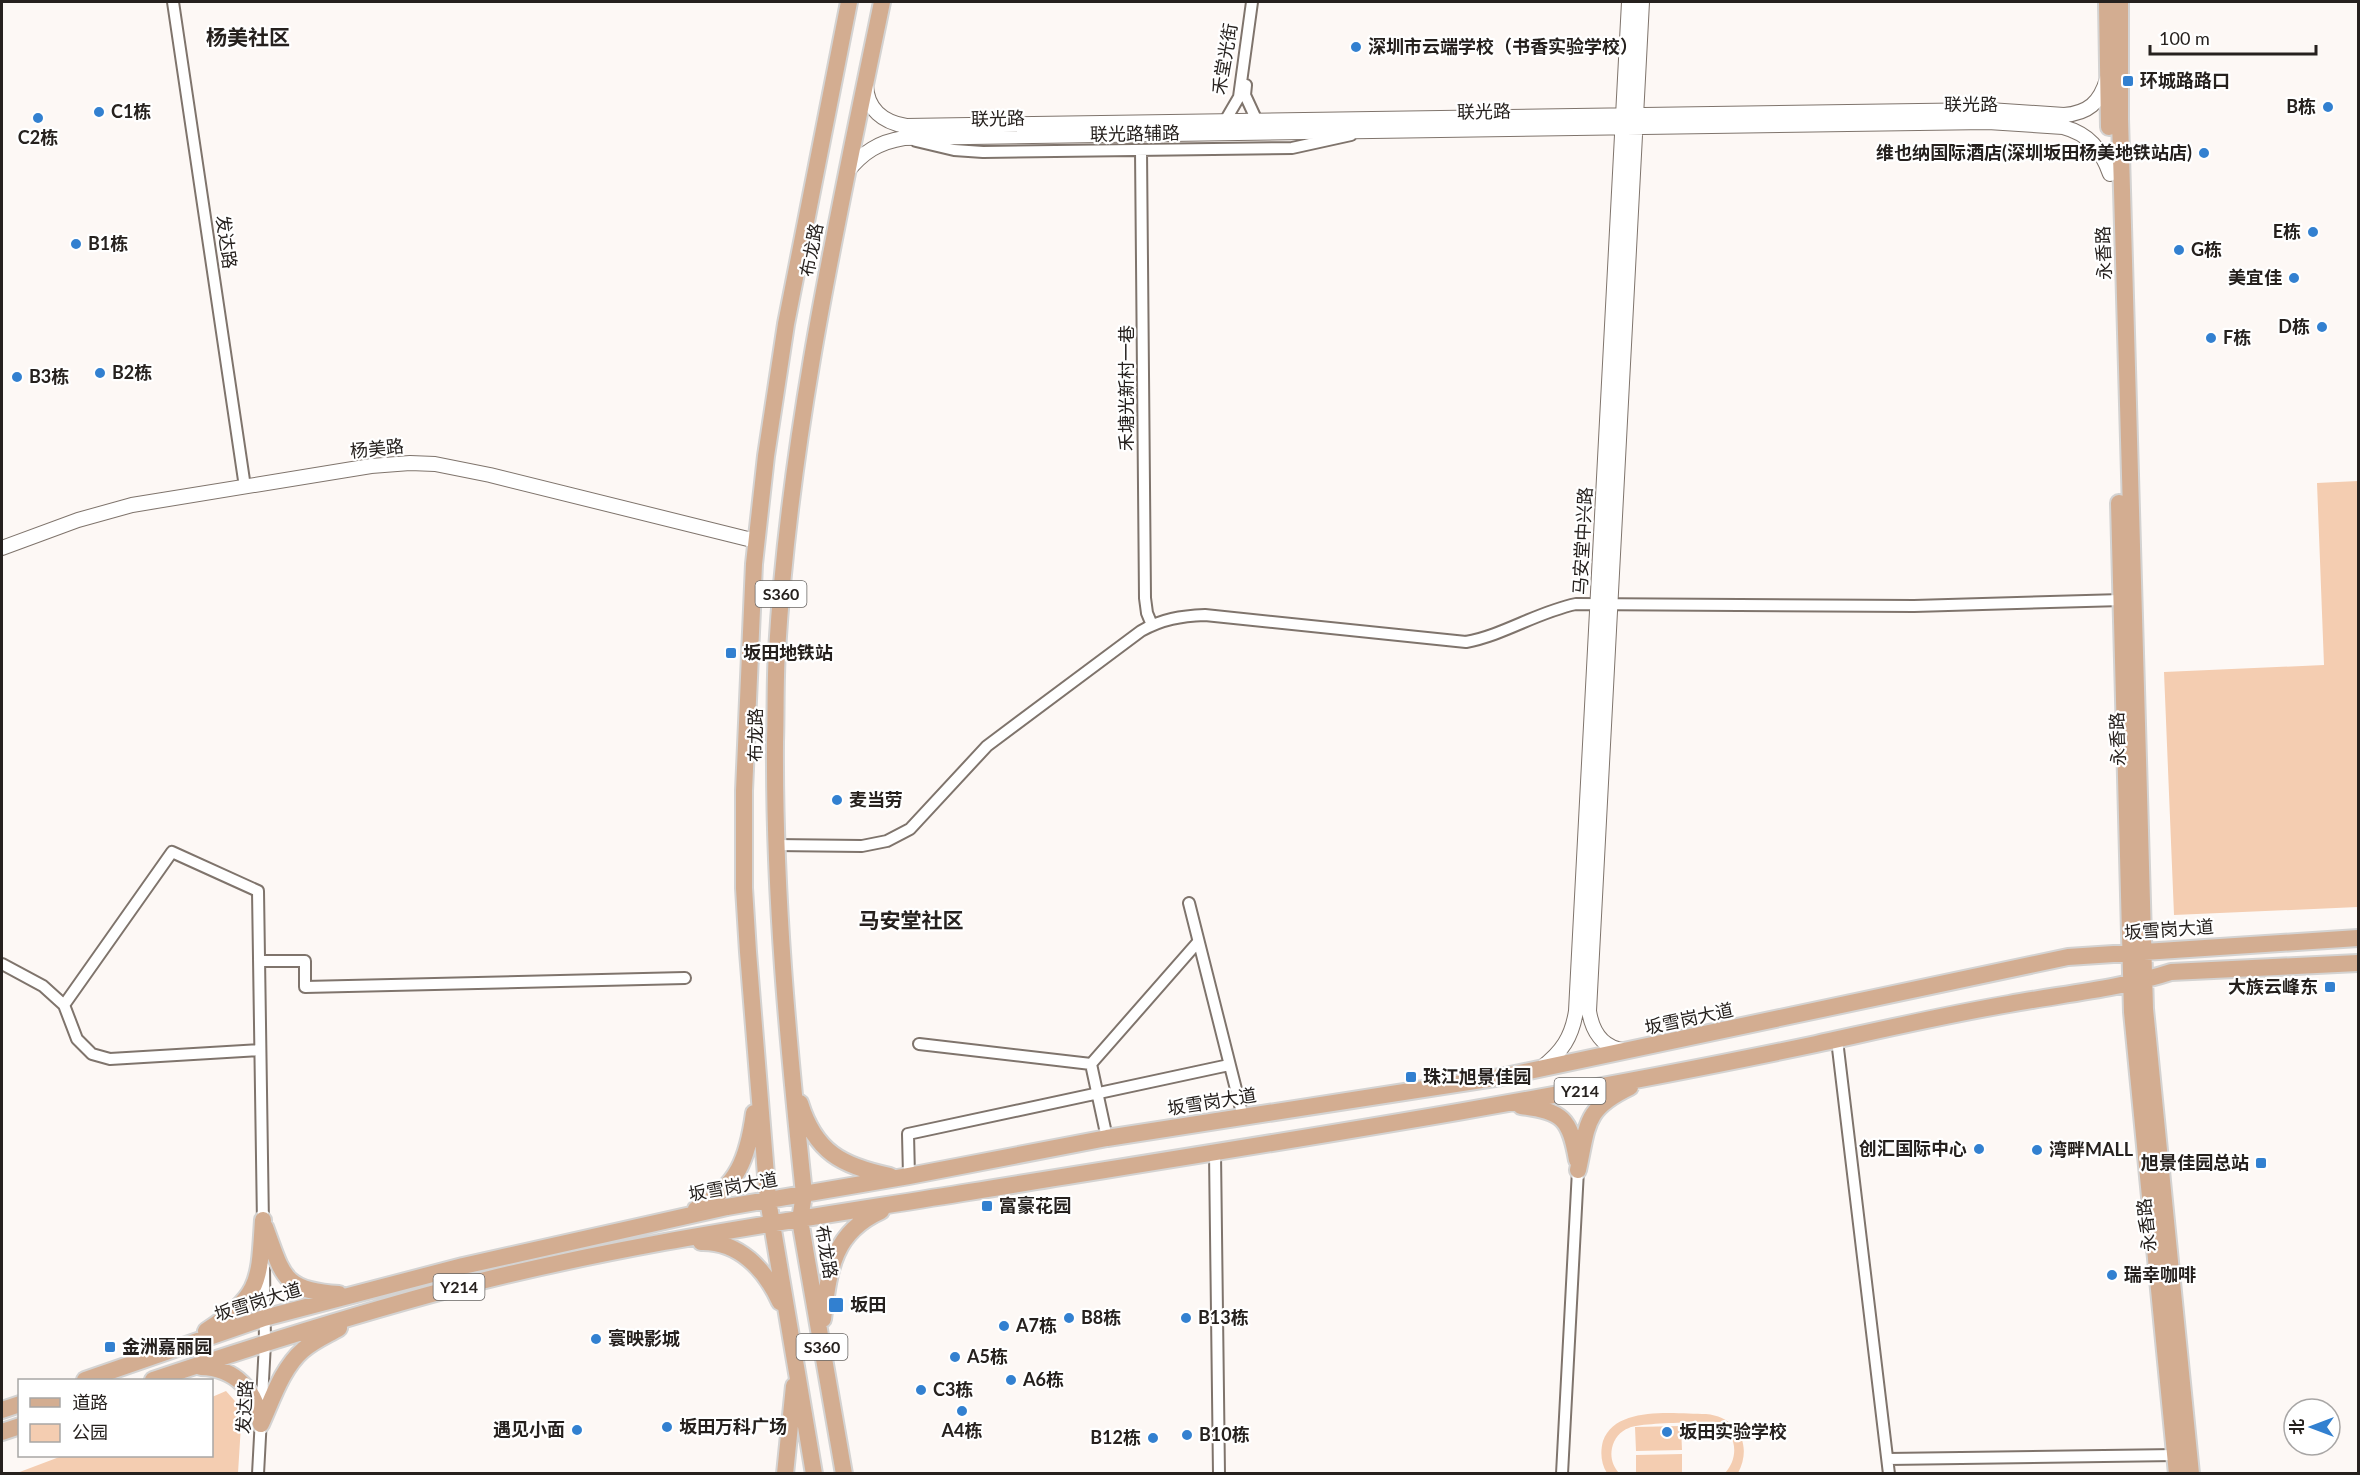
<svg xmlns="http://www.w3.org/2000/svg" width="2360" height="1475" viewBox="0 0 2360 1475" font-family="Lato,'Noto Sans SC',sans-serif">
<rect width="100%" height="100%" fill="#fdf8f5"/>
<!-- green -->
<path fill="#f4cdb1" d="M2358 481V907L2174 915 2164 672 2324 665 2317 483Z
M226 1391 242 1409 238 1473H17L62 1456H212V1397Z
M1706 1414C1738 1417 1753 1445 1738 1473H1725C1739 1458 1738 1432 1716 1425 1704 1421 1639 1423 1629 1428 1620 1431 1614 1439 1612 1448 1610 1458 1613 1466 1619 1473H1607C1601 1464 1600 1452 1603 1441 1616 1405 1675 1414 1706 1414Z
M1681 1426 1682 1450 1636 1451 1635 1427Z
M1682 1454V1473H1636V1455Z"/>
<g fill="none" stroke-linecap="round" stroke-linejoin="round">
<defs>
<path id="minor" d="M173 2 245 487
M1246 85 1245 95 1257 121
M1225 121 1239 97 1252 2
M916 141 954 150 983 152 1292 148 1351 135
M1141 150 1145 598 1147 613 1152 625
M775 845 862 846 887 841 910 829 987 746 1141 631C1162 619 1181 616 1205 615L1466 642C1504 635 1537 612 1576 604L1914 606 2122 600
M1189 903 1243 1117
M259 961H305V987L685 978
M2 964 43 986 64 1005 77 1039 92 1054 110 1059 260 1050
M64 1005 172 852 258 891 263 1224
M1837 1040 1889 1474
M919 1044 1091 1064 1198 942
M1091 1064 1107 1138
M1215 1153 1219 1474
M909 1176 908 1134 1229 1065
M1888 1459 2176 1455
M258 1474 265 1343 264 1267
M1562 1474 1578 1170"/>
<path id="tertiary" d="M866 85C867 110 883 122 906 126L1989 110 2064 115C2088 113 2100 103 2107 79
M847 172C863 152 879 142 904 138L1988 122 2063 127C2089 134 2101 149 2110 174
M2 548 78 520 132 505 371 466 410 463 435 464 490 475 756 541
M1624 1050C1602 1048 1592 1030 1589 1011L1642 2
M1541 1068C1562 1052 1572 1037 1576 1011L1629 2"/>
<path id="primary" d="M2107 2 2109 127
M2120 2V119L2145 1009 2191 1474
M2119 503 2132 1012 2177 1474
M800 1103C815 1152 842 1166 890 1176
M1521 1106C1563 1111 1570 1119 1577 1160
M1578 1170C1588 1124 1584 1109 1630 1087
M696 1209C738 1187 748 1157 754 1113
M265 1227C283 1275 282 1291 339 1294
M701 1242C739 1241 765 1269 780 1302
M823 1319C829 1271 832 1233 881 1211
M206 1331C261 1295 259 1283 263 1220
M201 1367C235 1368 256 1390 261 1424
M85 1380 264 1318 463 1266 727 1207 909 1176 1107 1138 1501 1077 2068 957 2358 938
M153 1380C251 1347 350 1316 450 1289 620 1244 796 1220 969 1192 1252 1146 1536 1103 1816 1044 1880 1030 1944 1015 2009 1004 2063 994 2119 989 2171 972L2358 963
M2 1410 20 1404
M261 1424C272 1400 282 1368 303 1350 313 1341 327 1335 339 1328
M2 1432 20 1426
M785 1474 794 1386
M814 1474 768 1200 748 952 744 888V791L754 564 766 456 786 324 849 2
M844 1474 800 1220 804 1194C788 1042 774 896 775 742 776 712 775 682 777 651 790 431 838 217 882 2"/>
</defs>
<!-- minor casing -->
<use href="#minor" stroke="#7f746c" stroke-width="14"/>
<!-- tertiary casing -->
<use href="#tertiary" stroke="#7f746c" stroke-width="16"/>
<!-- primary casing -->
<use href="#primary" stroke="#d4d3d2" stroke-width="20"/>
<!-- minor -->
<use href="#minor" stroke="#fff" stroke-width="10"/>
<!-- tertiary -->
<use href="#tertiary" stroke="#fff" stroke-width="14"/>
<!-- primary -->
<use href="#primary" stroke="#d3ad91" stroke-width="16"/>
</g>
<!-- markers -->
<g fill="#3280d0" stroke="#fff" stroke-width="2">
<circle cx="1356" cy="47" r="6"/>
<rect x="2122" y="75" width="12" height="12" rx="3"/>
<circle cx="2328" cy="107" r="6"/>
<circle cx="99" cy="112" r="6"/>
<circle cx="38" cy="118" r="6"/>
<circle cx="2204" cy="153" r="6"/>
<circle cx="2313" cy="232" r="6"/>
<circle cx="76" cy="244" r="6"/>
<circle cx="2179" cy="250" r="6"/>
<circle cx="2294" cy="278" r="6"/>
<circle cx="2322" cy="327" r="6"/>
<circle cx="2211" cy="338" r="6"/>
<circle cx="100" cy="373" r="6"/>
<circle cx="17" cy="377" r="6"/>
<rect x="725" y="647" width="12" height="12" rx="3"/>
<circle cx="837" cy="800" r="6"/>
<rect x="2324" y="981" width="12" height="12" rx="3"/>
<rect x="1405" y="1071" width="12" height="12" rx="3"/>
<circle cx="1979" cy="1149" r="6"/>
<circle cx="2037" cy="1150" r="6"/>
<rect x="2255" y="1157" width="12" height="12" rx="3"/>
<rect x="981" y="1200" width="12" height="12" rx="3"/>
<circle cx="2112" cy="1275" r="6"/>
<rect x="828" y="1297" width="16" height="16" rx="3"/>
<circle cx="1069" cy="1318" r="6"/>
<circle cx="1186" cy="1318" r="6"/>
<circle cx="1004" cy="1326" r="6"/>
<circle cx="596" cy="1339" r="6"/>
<rect x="104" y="1341" width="12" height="12" rx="3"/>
<circle cx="955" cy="1357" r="6"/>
<circle cx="1011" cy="1380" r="6"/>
<circle cx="921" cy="1390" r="6"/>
<circle cx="962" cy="1411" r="6"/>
<circle cx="667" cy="1427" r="6"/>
<circle cx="577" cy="1430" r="6"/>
<circle cx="1667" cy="1432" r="6"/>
<circle cx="1187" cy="1435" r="6"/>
<circle cx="1153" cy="1438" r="6"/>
</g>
<g text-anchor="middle" stroke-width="4.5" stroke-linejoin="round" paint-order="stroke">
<!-- shield labels -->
<g fill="#fff" stroke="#676462" stroke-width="1.5">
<rect x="755.5" y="581" width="51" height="26" rx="4.5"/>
<rect x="1554.5" y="1078" width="51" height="26" rx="4.5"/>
<rect x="433.5" y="1274" width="51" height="26" rx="4.5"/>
<rect x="796.5" y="1334" width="51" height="26" rx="4.5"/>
</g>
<g font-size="16" font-weight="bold" fill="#26211e">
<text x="781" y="600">S360</text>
<text x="1580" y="1097">Y214</text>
<text x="459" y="1293">Y214</text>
<text x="822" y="1353">S360</text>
</g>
<!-- poi labels -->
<g font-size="18" font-weight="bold" fill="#26211e" stroke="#fff" text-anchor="start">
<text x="1368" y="53">深圳市云端学校（书香实验学校）</text>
<text x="2140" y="87">环城路路口</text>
<text x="2316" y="113" text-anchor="end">B栋</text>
<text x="111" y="118">C1栋</text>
<text x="38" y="144" text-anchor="middle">C2栋</text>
<text x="2192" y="159" text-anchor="end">维也纳国际酒店(深圳坂田杨美地铁站店)</text>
<text x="2301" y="238" text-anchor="end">E栋</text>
<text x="88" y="250">B1栋</text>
<text x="2191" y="256">G栋</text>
<text x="2282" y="284" text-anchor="end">美宜佳</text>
<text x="2310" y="333" text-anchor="end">D栋</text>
<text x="2223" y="344">F栋</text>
<text x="112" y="379">B2栋</text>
<text x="29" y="383">B3栋</text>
<text x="743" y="659">坂田地铁站</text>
<text x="849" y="806">麦当劳</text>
<text x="2318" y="993" text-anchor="end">大族云峰东</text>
<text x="1423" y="1083">珠江旭景佳园</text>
<text x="1967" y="1155" text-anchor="end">创汇国际中心</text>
<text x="2049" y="1156">湾畔MALL</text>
<text x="2249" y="1169" text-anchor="end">旭景佳园总站</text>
<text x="999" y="1212">富豪花园</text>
<text x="2124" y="1281">瑞幸咖啡</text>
<text x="850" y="1311">坂田</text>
<text x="1081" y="1324">B8栋</text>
<text x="1198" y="1324">B13栋</text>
<text x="1016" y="1332">A7栋</text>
<text x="608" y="1345">寰映影城</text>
<text x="122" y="1353">金洲嘉丽园</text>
<text x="967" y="1363">A5栋</text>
<text x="1023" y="1386">A6栋</text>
<text x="933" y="1396">C3栋</text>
<text x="679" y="1433">坂田万科广场</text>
<text x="565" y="1436" text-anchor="end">遇见小面</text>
<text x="962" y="1437" text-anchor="middle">A4栋</text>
<text x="1679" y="1438">坂田实验学校</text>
<text x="1199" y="1441">B10栋</text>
<text x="1141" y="1444" text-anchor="end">B12栋</text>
</g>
<!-- street labels -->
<g font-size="18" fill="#26211e" stroke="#fff">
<text transform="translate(1225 59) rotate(-80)" y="6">禾堂光街</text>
<text x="1971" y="111">联光路</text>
<text transform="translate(1484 112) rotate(-1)" y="6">联光路</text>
<text transform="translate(998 119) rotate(-1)" y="6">联光路</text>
<text transform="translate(1135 134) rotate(-1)" y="6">联光路辅路</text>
<text transform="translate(226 242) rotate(82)" y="6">发达路</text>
<text transform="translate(812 250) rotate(-79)" y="6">布龙路</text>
<text transform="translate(2104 253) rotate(-92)" y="6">永香路</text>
<text transform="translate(1127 388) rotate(-90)" y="6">禾塘光新村一巷</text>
<text transform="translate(377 449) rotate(-6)" y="6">杨美路</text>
<text transform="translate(1583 541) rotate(-87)" y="6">马安堂中兴路</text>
<text transform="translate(756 735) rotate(-90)" y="6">布龙路</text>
<text transform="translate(2118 739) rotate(-92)" y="6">永香路</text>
<text transform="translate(2169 930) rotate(-4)" y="6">坂雪岗大道</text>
<text transform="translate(1689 1019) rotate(-12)" y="6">坂雪岗大道</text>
<text transform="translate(1212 1102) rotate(-9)" y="6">坂雪岗大道</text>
<text transform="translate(733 1187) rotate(-10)" y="6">坂雪岗大道</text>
<text transform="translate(2147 1225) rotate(-96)" y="6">永香路</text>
<text transform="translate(826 1252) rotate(80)" y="6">布龙路</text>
<text transform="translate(258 1302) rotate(-17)" y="6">坂雪岗大道</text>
<text transform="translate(245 1407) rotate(-87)" y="6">发达路</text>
</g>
<!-- quarter labels -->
<g font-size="21" font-weight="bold" fill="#26211e" stroke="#fff">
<text x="248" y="45">杨美社区</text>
<text x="911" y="928">马安堂社区</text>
</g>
</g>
<!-- border -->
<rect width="2360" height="1475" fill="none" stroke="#26211e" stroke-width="6"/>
<!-- legend -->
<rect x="18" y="1379" width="195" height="78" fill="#ffffff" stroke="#a8a6a5" stroke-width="1.5"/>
<rect x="30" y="1398" width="30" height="9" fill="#d3ad91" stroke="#a8a6a5" stroke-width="1.5"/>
<text x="72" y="1409" font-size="18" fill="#26211e">道路</text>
<rect x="30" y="1424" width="30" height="18" fill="#f4cdb1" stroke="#a8a6a5" stroke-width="1.5"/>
<text x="72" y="1439" font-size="18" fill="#26211e">公园</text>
<!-- north arrow -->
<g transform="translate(2312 1427) rotate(270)"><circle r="28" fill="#ffffff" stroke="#a8a6a5" stroke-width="1.5"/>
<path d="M0-4.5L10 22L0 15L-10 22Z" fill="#3280d0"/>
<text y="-9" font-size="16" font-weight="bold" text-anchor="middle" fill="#26211e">北</text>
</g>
<!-- scale -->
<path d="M2150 45v9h166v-9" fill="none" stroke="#26211e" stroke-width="3"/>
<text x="2159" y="45" font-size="18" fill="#26211e" stroke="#ffffff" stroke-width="4.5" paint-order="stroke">100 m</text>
</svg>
